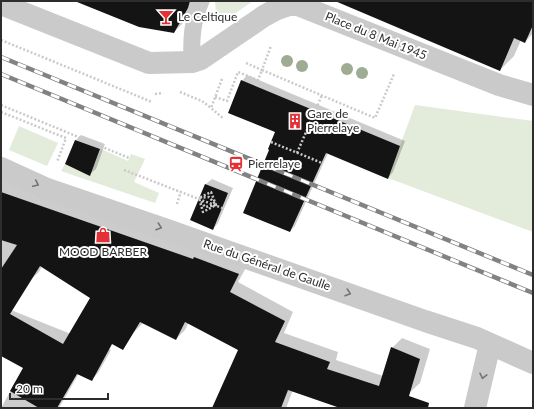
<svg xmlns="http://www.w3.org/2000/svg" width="534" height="409" viewBox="0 0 534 409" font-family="Lato,sans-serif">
<rect width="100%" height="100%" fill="#fff"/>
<!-- green -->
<path fill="#e3ebdb" d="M215 1H253L220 24 216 13Z
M415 105 533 121V232L388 178Z
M19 126 58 143 47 166 9 150Z
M101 149 128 161 131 154 145 159 134 182 159 193 155 203 61 171 65 164 90 175Z"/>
<!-- shadow -->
<path fill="#0003" d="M79 1H195L184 22 174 32Z
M336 1H533V33L525 42 521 40 514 56 500 70Z
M247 75 405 141 393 172 388 178 328 153 295 226 290 231 270 149 276 132 242 81Z
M81 135 105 144 96 169 90 174 66 164 76 140Z
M212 179 233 188 218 223 213 229 191 219 206 184Z
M1 180 248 264 238 282 293 312 284 333 338 352 336 360 383 376 392 348 402 338 430 349 420 383 393 408H336L337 406 293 390 286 408H213L240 350 189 322 185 330 176 339 143 323 132 334 91 298 42 266 39 272 29 281 1 266Z
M1 306 111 350 98 373 91 380 79 373 59 408H1L24 367 1 354Z"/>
<!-- building -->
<path fill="#141414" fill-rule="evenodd" d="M77 1H190L188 8 174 33 139 27 77 2Z
M335 1H533V25L525 43 514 38 500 71Z
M241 80 400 146 388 179 326 153 290 232 243 213 269 150 268 149 275 132 228 113Z
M75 140 100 149 90 176 65 164Z
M205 184 228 193 213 230 190 220Z
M1 192 193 259 194 257 239 274 230 292 285 321 275 342 330 362 327 369 379 386 391 347 420 359 409 396 429 403 428 408H340L288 390 281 408H212L238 350 185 322 176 340 140 322 123 350 112 344 92 381 77 374 57 408H39L10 391 23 368 1 356V269L17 245 1 240ZM40 266 90 298 63 344 10 314Z"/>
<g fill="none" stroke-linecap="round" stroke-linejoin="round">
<!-- path -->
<path stroke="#cacaca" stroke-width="2.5" stroke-dasharray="2 2" stroke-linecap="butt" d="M1 40 152 102
M246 63 262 70 271 46
M222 79 211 108 224 119
M180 92 202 101 211 108
M155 94 163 93
M215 97 227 101 238 72 258 80 262 70 375 118 394 74
M1 105 129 158
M1 112 66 138 57 162
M271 142 322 163
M297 153 322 95
M124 170 222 208
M211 192 216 205 209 197 199 198Z
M199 198 205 207 216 205 203 212Z
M177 204 181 191"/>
<!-- lane -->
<path stroke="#cacaca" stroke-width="17" d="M192 62C191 39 192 22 201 1"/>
<!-- street -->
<path stroke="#cacaca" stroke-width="22" d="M1 4 149 63 192 62 201 59 264 16 277 9 289 5H298L499 85 533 95
M1 168 47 189 167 230 425 321 477 338 533 363
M475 408 490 344"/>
<defs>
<path id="rail" d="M1 57 533 275
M1 74 533 293"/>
</defs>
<!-- rail casing -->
<use href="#rail" stroke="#828282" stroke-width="4.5"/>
<!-- rail -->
<use href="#rail" stroke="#fff" stroke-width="3" stroke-dasharray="9" stroke-linecap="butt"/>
</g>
<!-- trees -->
<g fill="#9eac93">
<circle cx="287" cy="61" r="6"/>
<circle cx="302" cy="66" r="6"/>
<circle cx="347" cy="69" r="6"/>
<circle cx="362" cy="73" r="6"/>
</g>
<!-- one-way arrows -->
<defs><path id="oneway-chevron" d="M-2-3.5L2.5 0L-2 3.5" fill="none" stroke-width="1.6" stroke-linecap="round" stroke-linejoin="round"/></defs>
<g stroke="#747474">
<use href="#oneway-chevron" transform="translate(36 184) rotate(25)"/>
<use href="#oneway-chevron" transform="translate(159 227) rotate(19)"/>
<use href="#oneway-chevron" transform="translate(348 293) rotate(19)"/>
<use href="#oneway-chevron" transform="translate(483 376) rotate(103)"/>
</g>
<!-- icons -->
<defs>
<symbol id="bar-bare" viewBox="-9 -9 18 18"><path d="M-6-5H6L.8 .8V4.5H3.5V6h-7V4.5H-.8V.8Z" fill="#e33137" stroke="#fff" stroke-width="2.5" paint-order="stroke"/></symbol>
<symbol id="building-bare" viewBox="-9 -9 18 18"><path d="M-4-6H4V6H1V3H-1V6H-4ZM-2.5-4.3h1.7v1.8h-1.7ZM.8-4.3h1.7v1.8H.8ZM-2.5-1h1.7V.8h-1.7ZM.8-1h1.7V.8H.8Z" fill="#e33137" stroke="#fff" stroke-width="2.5" paint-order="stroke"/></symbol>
<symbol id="station-bare" viewBox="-9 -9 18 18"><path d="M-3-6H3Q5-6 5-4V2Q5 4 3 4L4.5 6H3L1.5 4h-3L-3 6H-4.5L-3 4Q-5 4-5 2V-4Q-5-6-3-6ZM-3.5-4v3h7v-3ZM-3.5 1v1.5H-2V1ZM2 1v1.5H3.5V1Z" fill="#e33137" stroke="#fff" stroke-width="2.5" paint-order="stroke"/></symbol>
<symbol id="shop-bare" viewBox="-9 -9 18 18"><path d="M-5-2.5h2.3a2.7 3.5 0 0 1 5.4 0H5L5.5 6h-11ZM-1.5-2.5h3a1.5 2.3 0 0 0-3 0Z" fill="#e33137" stroke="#fff" stroke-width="2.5" paint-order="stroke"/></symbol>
</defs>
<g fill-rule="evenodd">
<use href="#bar-bare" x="155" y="6" width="22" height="22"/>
<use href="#building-bare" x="284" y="110" width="22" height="22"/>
<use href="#station-bare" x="225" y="153" width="22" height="22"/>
<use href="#shop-bare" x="92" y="224" width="22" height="22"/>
</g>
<g text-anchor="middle" stroke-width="4" stroke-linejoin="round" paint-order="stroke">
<!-- poi labels -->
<g font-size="12" fill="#2d2d2d" stroke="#fff" text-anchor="start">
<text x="178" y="21">Le Celtique</text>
<text x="307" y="118">Gare de<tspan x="307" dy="14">Pierrelaye</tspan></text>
<text x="248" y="168">Pierrelaye</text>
<text x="103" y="256" text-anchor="middle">MOOD BARBER</text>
</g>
<!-- street labels -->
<g font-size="12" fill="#2d2d2d" stroke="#fff">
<text transform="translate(376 36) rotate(22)" y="4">Place du 8 Mai 1945</text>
<text transform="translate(267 265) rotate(19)" y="4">Rue du Général de Gaulle</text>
</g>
</g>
<!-- border -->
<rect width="534" height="409" fill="none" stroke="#2d2d2d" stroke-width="4"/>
<!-- scale -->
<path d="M10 393v6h98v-6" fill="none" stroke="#2d2d2d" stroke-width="2"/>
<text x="16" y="393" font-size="12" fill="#2d2d2d" stroke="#ffffff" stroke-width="3" paint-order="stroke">20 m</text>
</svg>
